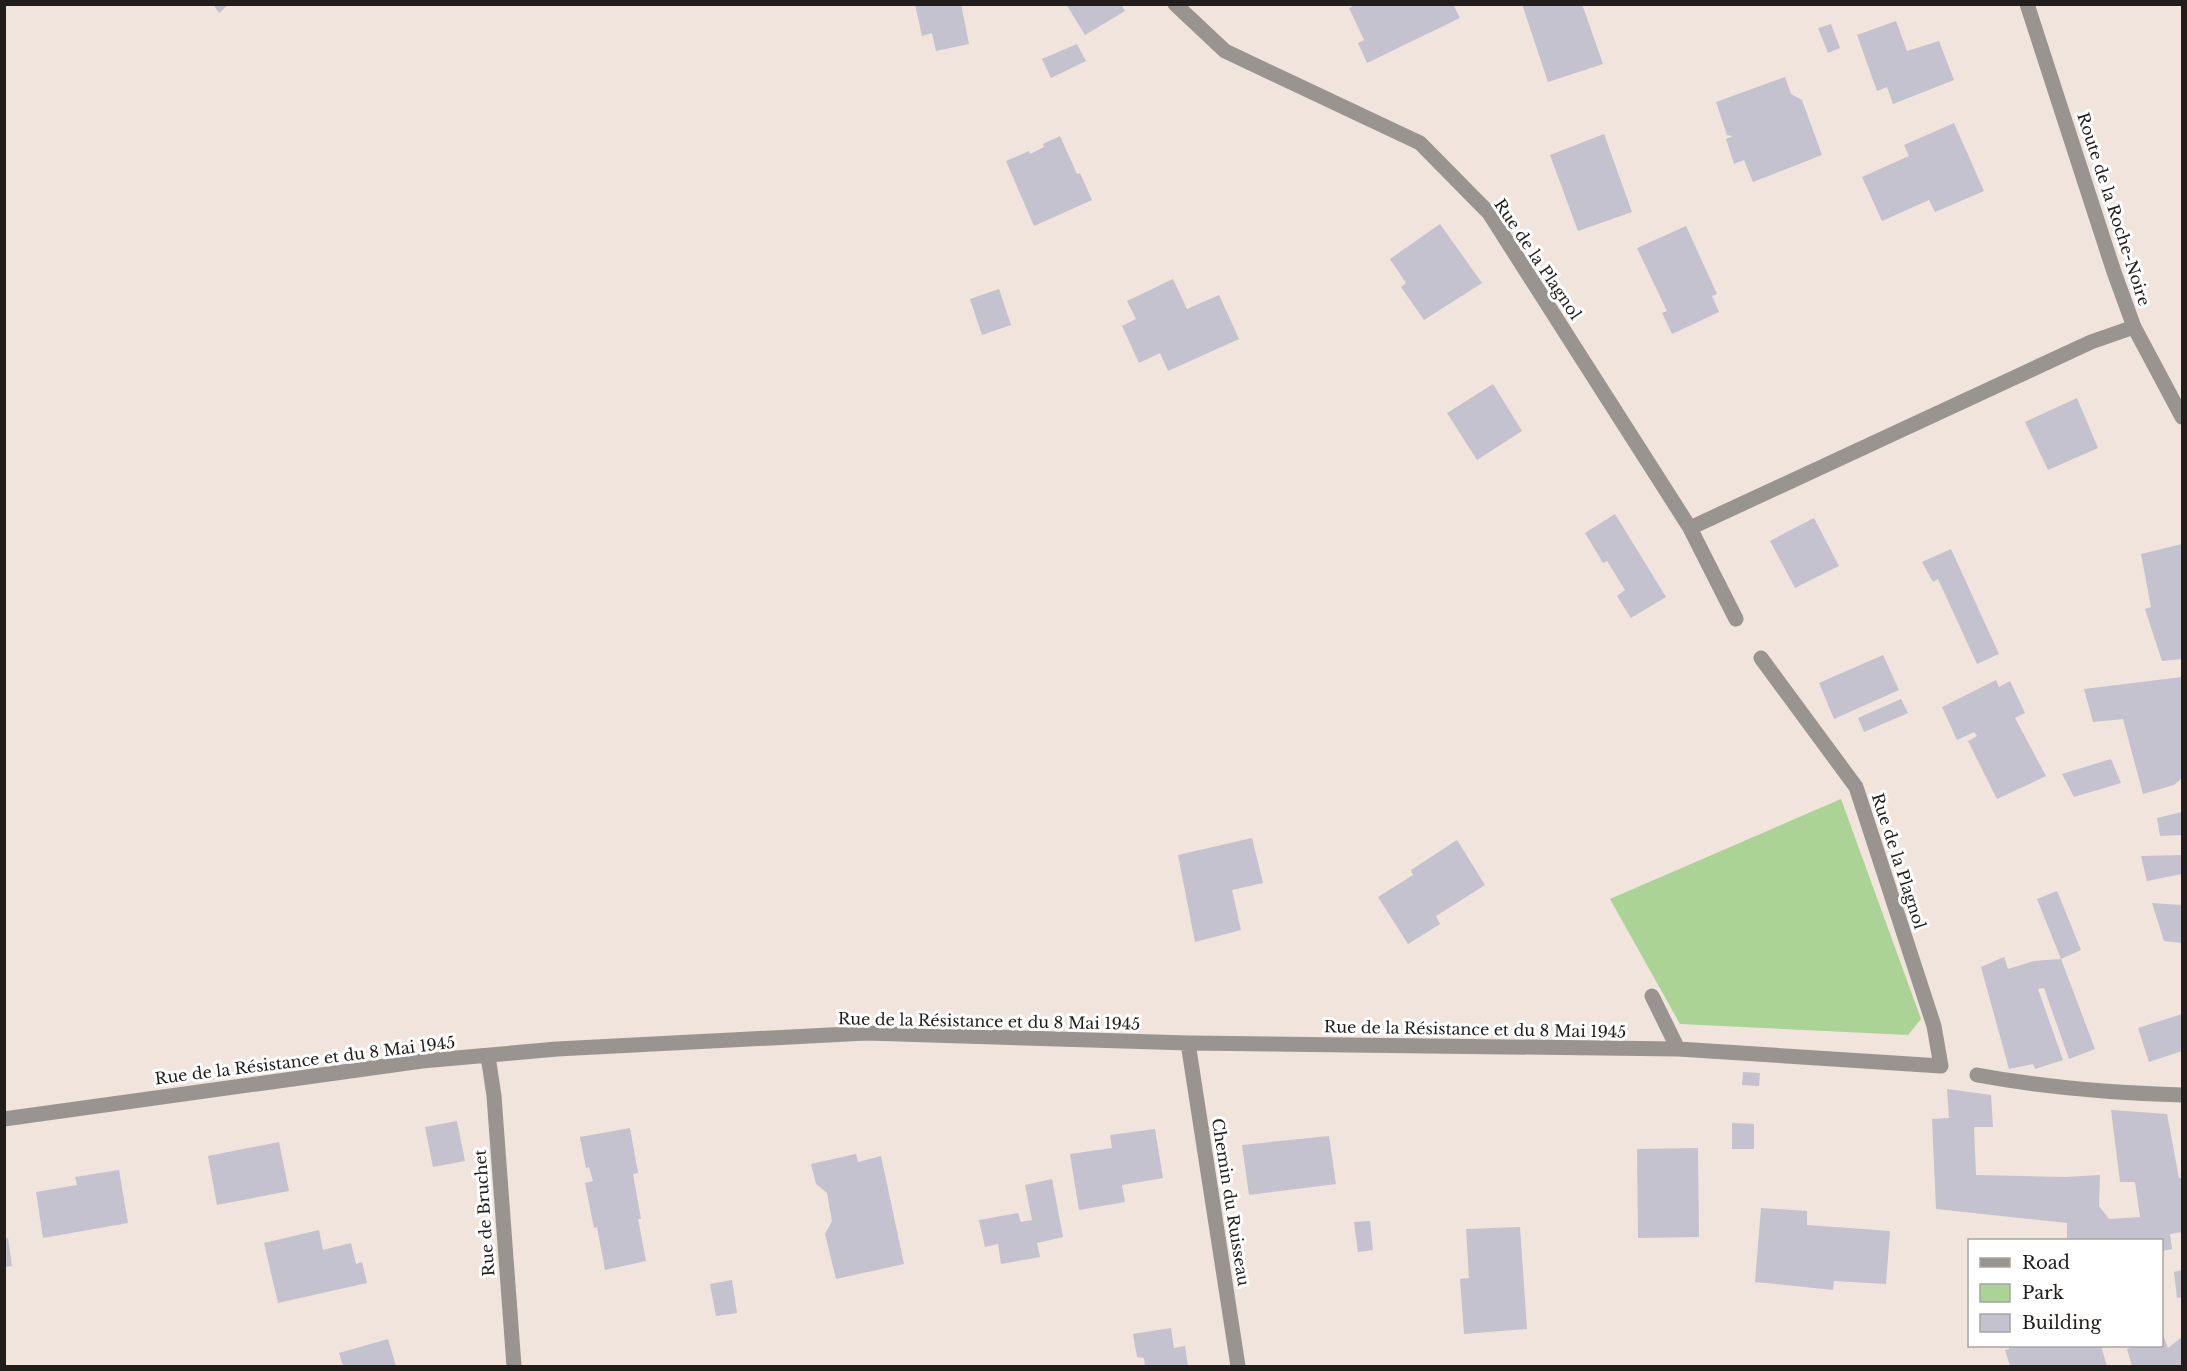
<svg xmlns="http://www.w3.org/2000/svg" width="2187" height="1371" viewBox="0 0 2187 1371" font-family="'Libre Baskerville',serif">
<rect width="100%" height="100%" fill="#f0e4dc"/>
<!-- green -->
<path fill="#aad395" d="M1841 799 1921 1019 1908 1035 1680 1024 1610 899Z"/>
<!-- building -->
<path fill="#c4c2ce" d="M213 4H229L219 13Z
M915 4H961L969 44 936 51 932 33 922 36Z
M1066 4H1121L1125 11 1085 35Z
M1357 4H1453L1460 18 1367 63 1358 43 1364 40 1349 8Z
M1522 4H1582L1603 64 1548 82Z
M1896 21 1907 51 1939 41 1954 80 1893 104 1887 87 1877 91 1857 35Z
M1831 24 1840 48 1828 53 1818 28Z
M1077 44 1086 61 1051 78 1042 59Z
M1785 77 1791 94 1802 100 1822 155 1753 182 1744 160 1734 164 1726 139 1733 136 1727 135 1716 102Z
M1954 123 1984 191 1935 212 1929 200 1882 221 1862 177 1909 156 1904 145Z
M1604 134 1632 212 1578 231 1550 155Z
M1060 136 1077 174 1080 173 1092 200 1034 226 1006 161 1029 151 1030 154 1044 147 1043 144Z
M1440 224 1482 283 1424 320 1401 287 1406 283 1390 259Z
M1686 226 1717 294 1712 296 1719 312 1672 334 1662 313 1667 311 1637 248Z
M1173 279 1187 309 1219 295 1239 339 1168 371 1160 353 1139 363 1122 326 1136 319 1127 301Z
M999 289 1011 325 982 335 970 299Z
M1493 384 1522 431 1477 460 1447 413Z
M2077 398 2098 448 2048 470 2025 422Z
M1615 514 1666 597 1631 618 1617 596 1625 590 1607 561 1603 563 1585 533Z
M1814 518 1839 566 1795 588 1770 541Z
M2182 544V659L2162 661 2145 609 2151 607 2141 554Z
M1951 549 1999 654 1977 664 1938 579 1933 582 1922 562Z
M1883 655 1899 690 1834 719 1819 683Z
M2182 677V778L2174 785 2143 794 2123 719 2093 722 2084 689Z
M1996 680 1999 687 2010 681 2025 713 2015 718 2046 776 1997 799 1968 741 1977 736 1974 732 1957 740 1942 707Z
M1901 699 1908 713 1864 732 1858 718Z
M2111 759 2121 783 2074 797 2062 774Z
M2182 812V835L2160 836 2157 818Z
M1252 838 1263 883 1232 890 1241 930 1195 942 1178 855Z
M1457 840 1485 885 1436 916 1440 924 1408 944 1378 897 1413 875 1411 870Z
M2182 855V874L2147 881 2141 856Z
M2057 891 2081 950 2061 959 2037 899Z
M2152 903 2182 905V943L2164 941Z
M2004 957 2008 969 2034 961 2061 959 2095 1049 2069 1059 2044 988 2038 989 2063 1060 2035 1069 2033 1064 2009 1069 1981 967Z
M2182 1014V1051L2149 1062 2138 1028Z
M1743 1072 1760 1073 1759 1086 1742 1085Z
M1947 1089 1991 1095 1993 1127H1974L1976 1175 2065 1177 2100 1175 2099 1206 2109 1219 2140 1217 2135 1182H2120L2111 1110 2167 1114 2179 1178H2182V1232L2170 1234 2172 1249 2162 1251V1240H2129V1239L2067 1240V1223L1936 1209 1932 1119 1949 1118Z
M457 1121 465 1161 433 1167 425 1127Z
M1732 1123 1754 1124V1149H1732Z
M630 1128 638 1173 633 1174 641 1219H638L646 1261 605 1270 597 1227 594 1228 585 1183 593 1181 589 1167 586 1168 580 1137Z
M1155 1129 1163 1178 1122 1185 1125 1202 1079 1210 1070 1154 1112 1148 1110 1135Z
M1329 1136 1336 1184 1249 1195 1242 1145Z
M279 1142 289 1191 217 1205 208 1156Z
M1698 1148 1699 1237 1638 1238 1637 1149Z
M856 1154 858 1162 881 1156 904 1264 836 1279 825 1234 832 1221 827 1193 816 1184 811 1164Z
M119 1170 128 1223 43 1238 36 1192 77 1185 75 1177Z
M1052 1179 1063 1237 1037 1243 1040 1257 1001 1264 998 1244 985 1247 979 1220 1018 1213 1021 1222 1032 1220 1025 1185Z
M1761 1208 1807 1211V1225L1890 1231 1886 1284 1834 1281 1833 1290 1755 1282Z
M1370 1221 1373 1250 1358 1252 1354 1222Z
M1520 1227 1527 1329 1464 1334 1460 1279 1469 1278 1466 1229Z
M319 1230 323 1250 351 1243 356 1264 362 1262 367 1283 278 1303 264 1243Z
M8 1238 12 1266 4 1267V1239Z
M2182 1270V1297L2177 1298 2174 1272Z
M732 1280 737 1313 716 1316 710 1284Z
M1171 1328 1174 1348 1185 1346 1188 1366H1145L1144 1358 1137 1357 1133 1334Z
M2162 1332 2168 1348 2182 1337V1366H2132L2127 1349 2136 1346H2162Z
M388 1339 396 1366H343L339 1353Z
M2009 1346H2101L2107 1366H2010L2005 1350 2009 1349Z"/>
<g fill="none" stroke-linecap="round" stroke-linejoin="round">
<!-- minor -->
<path stroke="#9a9491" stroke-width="15" d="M1175 4 1225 51 1420 143 1489 213 1690 528 1736 619
M2027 4 2114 272 2134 327 2182 417
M1690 528 2091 342 2134 327
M1652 996 1678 1049
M1188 1043 1238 1366
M488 1056 494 1096 514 1366
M1977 1075C2047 1088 2111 1093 2182 1095
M4 1119 422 1061 557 1049 867 1033 1188 1043 1678 1049 1941 1066 1934 1026 1856 787 1761 658"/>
</g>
<g text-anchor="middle" stroke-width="6" stroke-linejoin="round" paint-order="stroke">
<!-- street labels -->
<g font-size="16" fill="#211d1a" stroke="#fff">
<text transform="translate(2114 209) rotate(72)" y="6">Route de la Roche-Noire</text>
<text transform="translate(1538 259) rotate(56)" y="6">Rue de la Plagnol</text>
<text transform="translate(1899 861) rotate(72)" y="6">Rue de la Plagnol</text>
<text transform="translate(989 1021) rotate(1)" y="6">Rue de la Résistance et du 8 Mai 1945</text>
<text transform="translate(1475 1029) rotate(1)" y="6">Rue de la Résistance et du 8 Mai 1945</text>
<text transform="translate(305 1060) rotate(-7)" y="6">Rue de la Résistance et du 8 Mai 1945</text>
<text transform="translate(1231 1202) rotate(81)" y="6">Chemin du Ruisseau</text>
<text transform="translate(484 1213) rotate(-94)" y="6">Rue de Bruchet</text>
</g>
</g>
<!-- border -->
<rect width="2187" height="1371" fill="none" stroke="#211d1a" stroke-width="12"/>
<!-- legend -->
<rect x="1968" y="1239" width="195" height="108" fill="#ffffff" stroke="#a6a5a3" stroke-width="1.5"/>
<rect x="1980" y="1258" width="30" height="9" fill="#9a9491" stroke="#a6a5a3" stroke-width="1.5"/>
<text x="2022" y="1269" font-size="18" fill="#211d1a">Road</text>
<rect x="1980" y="1284" width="30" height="18" fill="#aad395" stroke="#a6a5a3" stroke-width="1.5"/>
<text x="2022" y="1299" font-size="18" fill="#211d1a">Park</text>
<rect x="1980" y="1314" width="30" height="18" fill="#c4c2ce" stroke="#a6a5a3" stroke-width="1.5"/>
<text x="2022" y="1329" font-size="18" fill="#211d1a">Building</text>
</svg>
